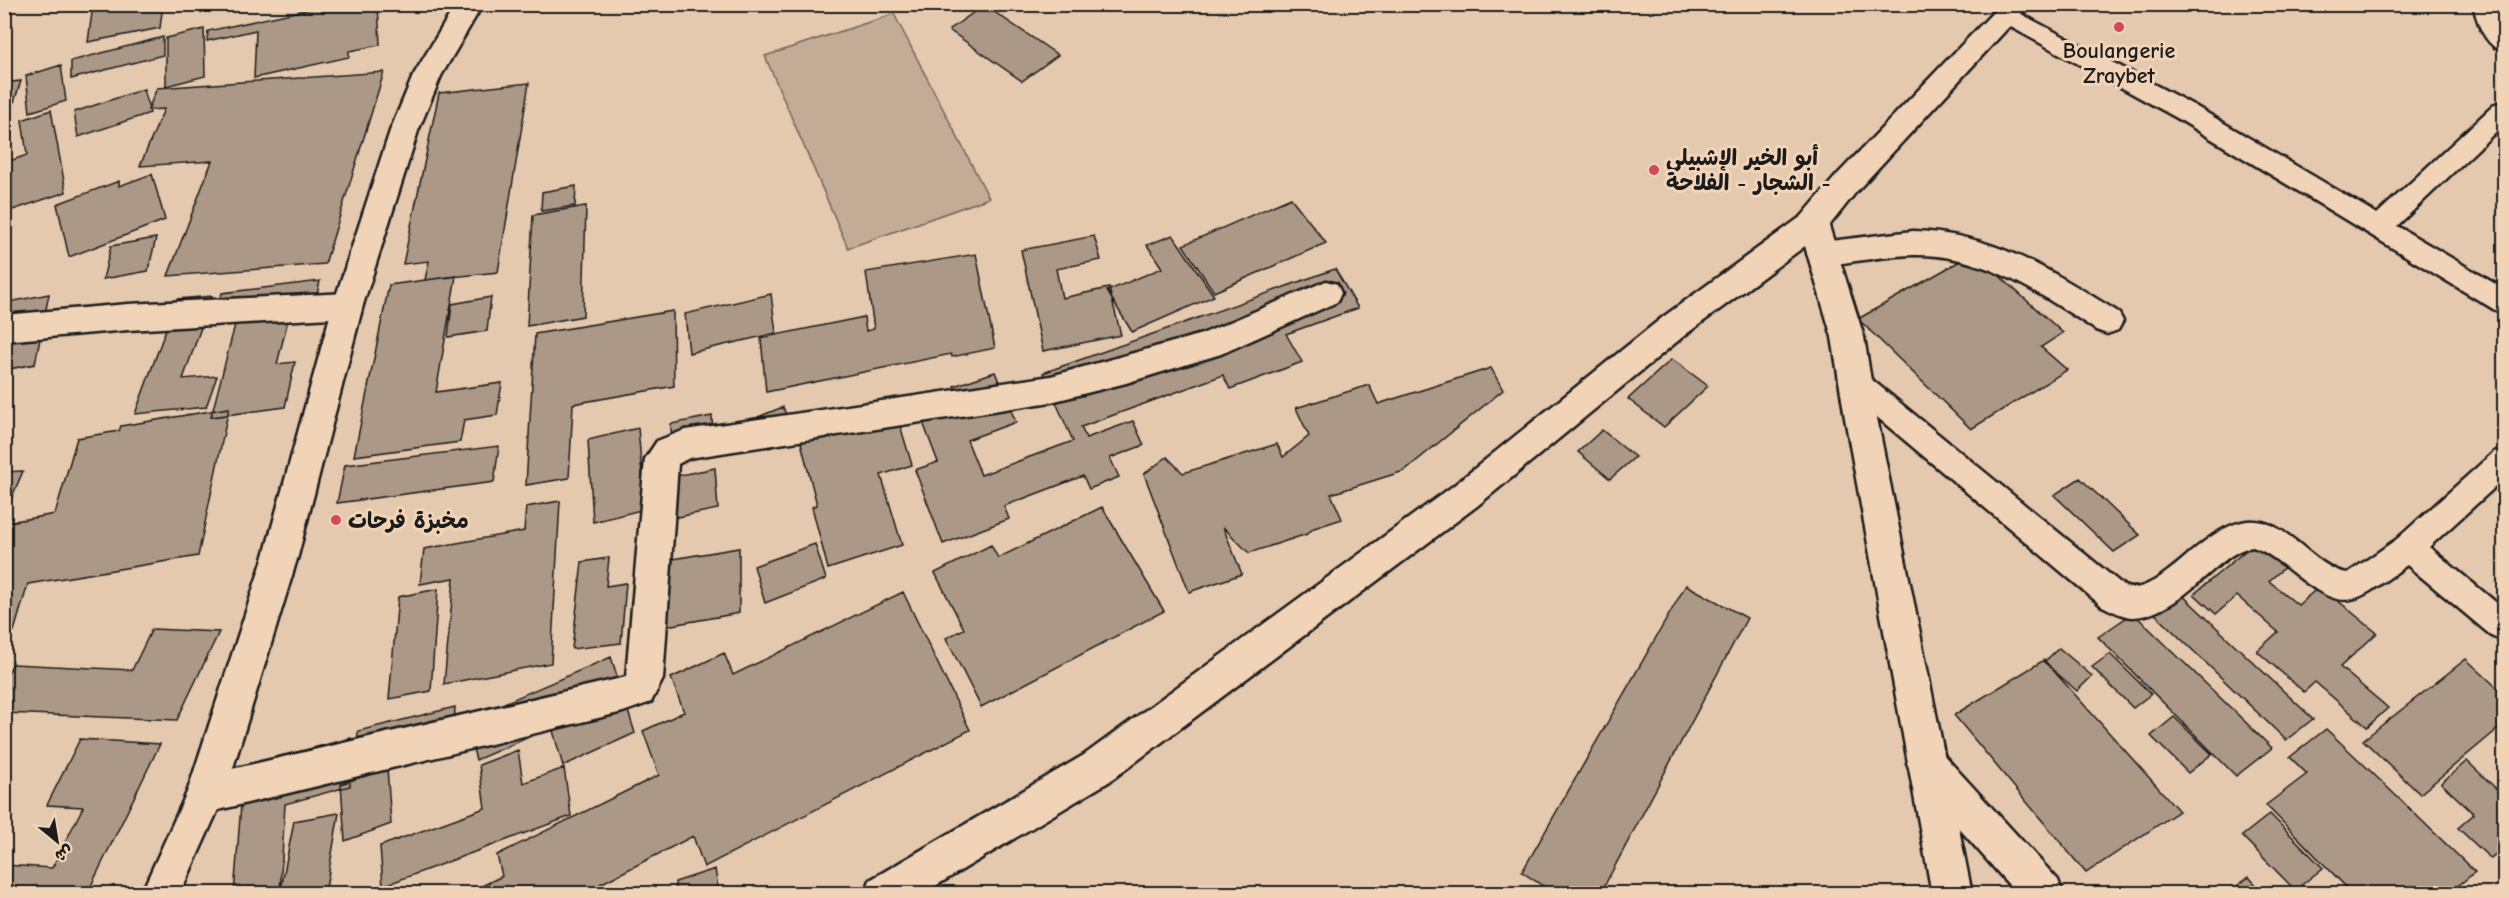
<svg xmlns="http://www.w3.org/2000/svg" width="2509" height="898" viewBox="0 0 2509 898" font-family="'Comic Neue','Playpen Sans Arabic',sans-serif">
<rect width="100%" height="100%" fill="#e4c9af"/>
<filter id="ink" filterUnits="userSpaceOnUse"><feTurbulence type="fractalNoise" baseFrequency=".0167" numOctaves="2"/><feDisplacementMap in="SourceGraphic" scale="12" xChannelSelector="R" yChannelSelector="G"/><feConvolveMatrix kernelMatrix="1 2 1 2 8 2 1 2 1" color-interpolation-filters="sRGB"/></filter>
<g filter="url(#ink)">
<!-- green -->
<path fill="#c3ac96" stroke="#706459" stroke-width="1.5" d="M894 14 989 198 848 248 765 56Z"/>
<!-- building -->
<path fill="#ac9886" stroke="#1c1c1c" stroke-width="1.5" d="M163 4 160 28 88 42 93 5Z
M333 4H378L380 45 349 51V57L254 78 256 30 207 41 208 31Z
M984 5 1058 55 1022 81 949 30Z
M204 29 205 76 166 86V38Z
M163 37V55L71 79V61Z
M61 65 66 101 30 112 26 76Z
M384 72 325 264 168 276 212 161 140 166 164 109 148 110 157 88Z
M21 81 14 102 4 103V83Z
M529 83 498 272 425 280 429 261 403 264 439 93Z
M144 89 150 113 78 137 74 112Z
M51 110 66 192 4 213V163L27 155 22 120Z
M152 174 165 220 69 257 57 204 119 181V186Z
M576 186 575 206 541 211 542 192Z
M1291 198 1326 243 1214 292 1183 245Z
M586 206 583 316 527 326 533 215Z
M1173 235 1214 296 1132 332 1107 291 1162 268 1147 245Z
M1094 236 1101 260 1056 269 1062 298 1109 288 1121 335 1043 351 1021 250Z
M156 238 148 271 103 279 111 246Z
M1974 253 2063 333 2041 347 2067 370 1971 429 1858 319Z
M976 254 995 348 952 357 951 354 766 392 761 338 864 317 866 331 874 329 866 272Z
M1335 269 1358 308 1286 334 1302 362 1230 389 1223 375 1081 427 1086 438 1133 421 1144 445 1110 458 1119 477 1089 489 1083 476 1004 506 1009 519 943 544 915 470 938 462 919 412 960 398 954 386 995 372 1016 422 967 440 981 475 1073 441 1043 373Z
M456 276 436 392 502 383 497 415 464 420 460 442 354 456 389 285Z
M320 281 313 313 289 316 277 364 295 362 285 407 211 417 236 321 214 324 222 293Z
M49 294 35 364 4 370V303Z
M771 294 776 333 689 353 685 314Z
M212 296 183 379 217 376 206 407 135 414 177 299Z
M491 297 487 331 448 337 452 304Z
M673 311 674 386 573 404 569 478 526 485 535 334Z
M1672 359 1708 386 1664 427 1628 399Z
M1491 368 1503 390 1404 471 1331 494 1342 519 1314 528 1307 534 1249 553 1223 527 1242 574 1189 592 1144 474 1167 457 1183 473 1277 444 1283 457 1309 436 1296 408 1369 385 1378 404Z
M893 402 912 465 881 475 902 545 828 569 812 507 817 505 798 431Z
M783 407 795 438 769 448 758 417Z
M229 408 198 556 28 584 14 631 4 633V523L55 514 77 438 119 431 121 426Z
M712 416 714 454 672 462 671 424Z
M638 428 645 509 593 522 588 440Z
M1602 430 1635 457 1610 479 1578 452Z
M499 446 494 482 337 503 345 465Z
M715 468 718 509 673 518 671 477Z
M23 471 4 516V472Z
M2080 478 2140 535 2114 552 2054 495Z
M560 501 551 663 444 684 454 578 420 584 424 549 524 531 526 507Z
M1102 507 1164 611 981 707 946 638 964 629 935 573 991 545 998 558Z
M2257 541 2287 565 2269 581 2298 605 2320 586 2377 633 2340 667 2388 708 2367 727 2315 682 2304 692 2257 651 2278 632 2237 596 2216 614 2194 594Z
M815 544 826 579 765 603 754 566Z
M739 548V613L666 626 667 560Z
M609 558 606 586 626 583 621 643 572 649 582 562Z
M1686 585 1747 618 1600 894H1555L1522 872Z
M438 589 431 691 389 699 398 597Z
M2178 591 2313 719 2286 740 2151 610Z
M903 592 970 730 704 867 693 836 581 894H466L502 876 497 855 659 775 643 731 684 712 671 678 724 653 733 675Z
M2133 613 2272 748 2236 776 2098 637Z
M152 629 219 632 177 720 4 713V679L13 664 132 670Z
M2059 648 2092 676 2077 691 2044 662Z
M2110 654 2151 694 2133 708 2092 667Z
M611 657 635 733 563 766 552 727 476 760 465 720Z
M2466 659 2504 694V724L2420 794 2363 740Z
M2044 660 2179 811 2086 873 1954 715Z
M455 707 453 753 355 777 358 731Z
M2174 717 2212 754 2188 773 2151 736Z
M2326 729 2361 762 2475 872 2448 894H2339L2347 888 2266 805 2307 774 2290 757Z
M351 738 350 786 285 804 280 894H234L244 766Z
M80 739 160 744 87 894H4V865L52 868 83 807 47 805Z
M518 750 523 783 564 768 571 816 383 886 380 846 485 808 479 765Z
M2467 761 2504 796V847L2491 859 2458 828 2474 814 2441 783Z
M387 768 391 824 345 841 341 784Z
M339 813 325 894H280L294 821Z
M2270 814 2323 868 2295 890 2242 836Z
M715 869 719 894H676L675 882Z
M2249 877 2264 894H2226Z"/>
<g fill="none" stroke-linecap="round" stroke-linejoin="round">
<defs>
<path id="lane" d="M2473 4H2496L2500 22 2504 27V51C2485 47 2477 22 2473 4Z
M2008 7 2195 106 2377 214 2495 104 2504 101V124L2397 226 2504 289V313L2495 310 2177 118 2000 21 1996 15 2000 9Z
M1856 371 1866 375 2124 586C2147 598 2186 554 2205 541 2216 533 2229 525 2242 522 2284 512 2312 569 2348 573L2397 539 2494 452 2504 449V479L2429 547 2504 609V641L2493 637 2407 565C2355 602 2348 617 2292 572 2280 563 2268 552 2253 547 2240 548 2231 556 2220 564 2196 584 2167 616 2133 617 2123 617 2111 610 2102 606L1846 391 1842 383 1846 375Z"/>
<path id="street" d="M1913 231C1993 233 2052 271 2118 312L2123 321 2118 330 2107 334 2096 330C2040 294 1983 253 1913 255 1883 256 1852 262 1822 266L1811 262 1807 254 1811 246 1822 242Z
M1326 281 1337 284 1341 293 1337 302 1221 354 1126 383 1051 402 689 458 678 464 663 679 651 702 623 712 206 813 193 807 187 794 193 781 206 775 626 677 645 459 657 441 685 430 1051 376 1202 334Z
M348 293 359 296 363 305 359 314 348 317 128 330 4 341V315L128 304Z
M1926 745 1939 750 2058 880 2063 894H2017L1913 776 1907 763 1913 750Z"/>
<path id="secondary" d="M2001 4H2030L1856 192 1829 226 1864 337 1877 418 1972 894H1932L1845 418 1832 337 1805 246 1685 335 1477 506 1110 781 922 894H865L870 880 1084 755 1453 486 1663 317 1802 216 1836 176Z"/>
<path id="primary" d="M456 4H483L441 76 418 131 363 305 298 556 225 794 180 894H141L188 790 264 556 333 305 390 131 413 76Z"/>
</defs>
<!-- lane casing -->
<use href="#lane" stroke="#1c1c1c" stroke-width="5"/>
<!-- street casing -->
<use href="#street" stroke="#1c1c1c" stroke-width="5"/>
<!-- secondary casing -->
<use href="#secondary" stroke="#1c1c1c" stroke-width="5"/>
<!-- primary casing -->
<use href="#primary" stroke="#1c1c1c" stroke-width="5"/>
<!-- lane -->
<use href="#lane" fill="#f1d4b8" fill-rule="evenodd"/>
<!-- street -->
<use href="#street" fill="#f1d4b8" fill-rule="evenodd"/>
<!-- secondary -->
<use href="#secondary" fill="#f1d4b8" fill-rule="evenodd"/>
<!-- primary -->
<use href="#primary" fill="#f1d4b8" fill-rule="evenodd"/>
</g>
</g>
<!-- markers -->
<g fill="#d1495b" stroke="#f1d4b8" stroke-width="2">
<circle cx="2119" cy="27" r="6"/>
<circle cx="1654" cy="170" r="6"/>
<circle cx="336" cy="520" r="6"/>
</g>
<g text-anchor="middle" stroke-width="6" stroke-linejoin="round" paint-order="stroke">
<!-- poi labels -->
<g font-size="22" font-weight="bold" fill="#1c1c1c" stroke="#f1d4b8" text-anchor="start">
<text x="2119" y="58" text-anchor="middle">Boulangerie<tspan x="2119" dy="25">Zraybet</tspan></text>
<text x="1666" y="165">أبو الخير الإشبيلي<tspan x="1666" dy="25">الشجار - الفلاحة -</tspan></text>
<text x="348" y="528">مخبزة فرحات</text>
</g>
</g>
<!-- margin -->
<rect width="2509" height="898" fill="none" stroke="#f1d4b8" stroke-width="24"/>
<rect x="12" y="12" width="2485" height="874" fill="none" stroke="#1c1c1c" stroke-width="2" filter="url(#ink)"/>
<!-- north arrow -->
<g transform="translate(57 841) rotate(150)" stroke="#f1d4b8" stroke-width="4.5" paint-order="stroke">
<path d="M0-4.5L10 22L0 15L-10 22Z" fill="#1c1c1c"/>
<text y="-9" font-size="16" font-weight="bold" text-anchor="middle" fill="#1c1c1c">ش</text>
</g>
</svg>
